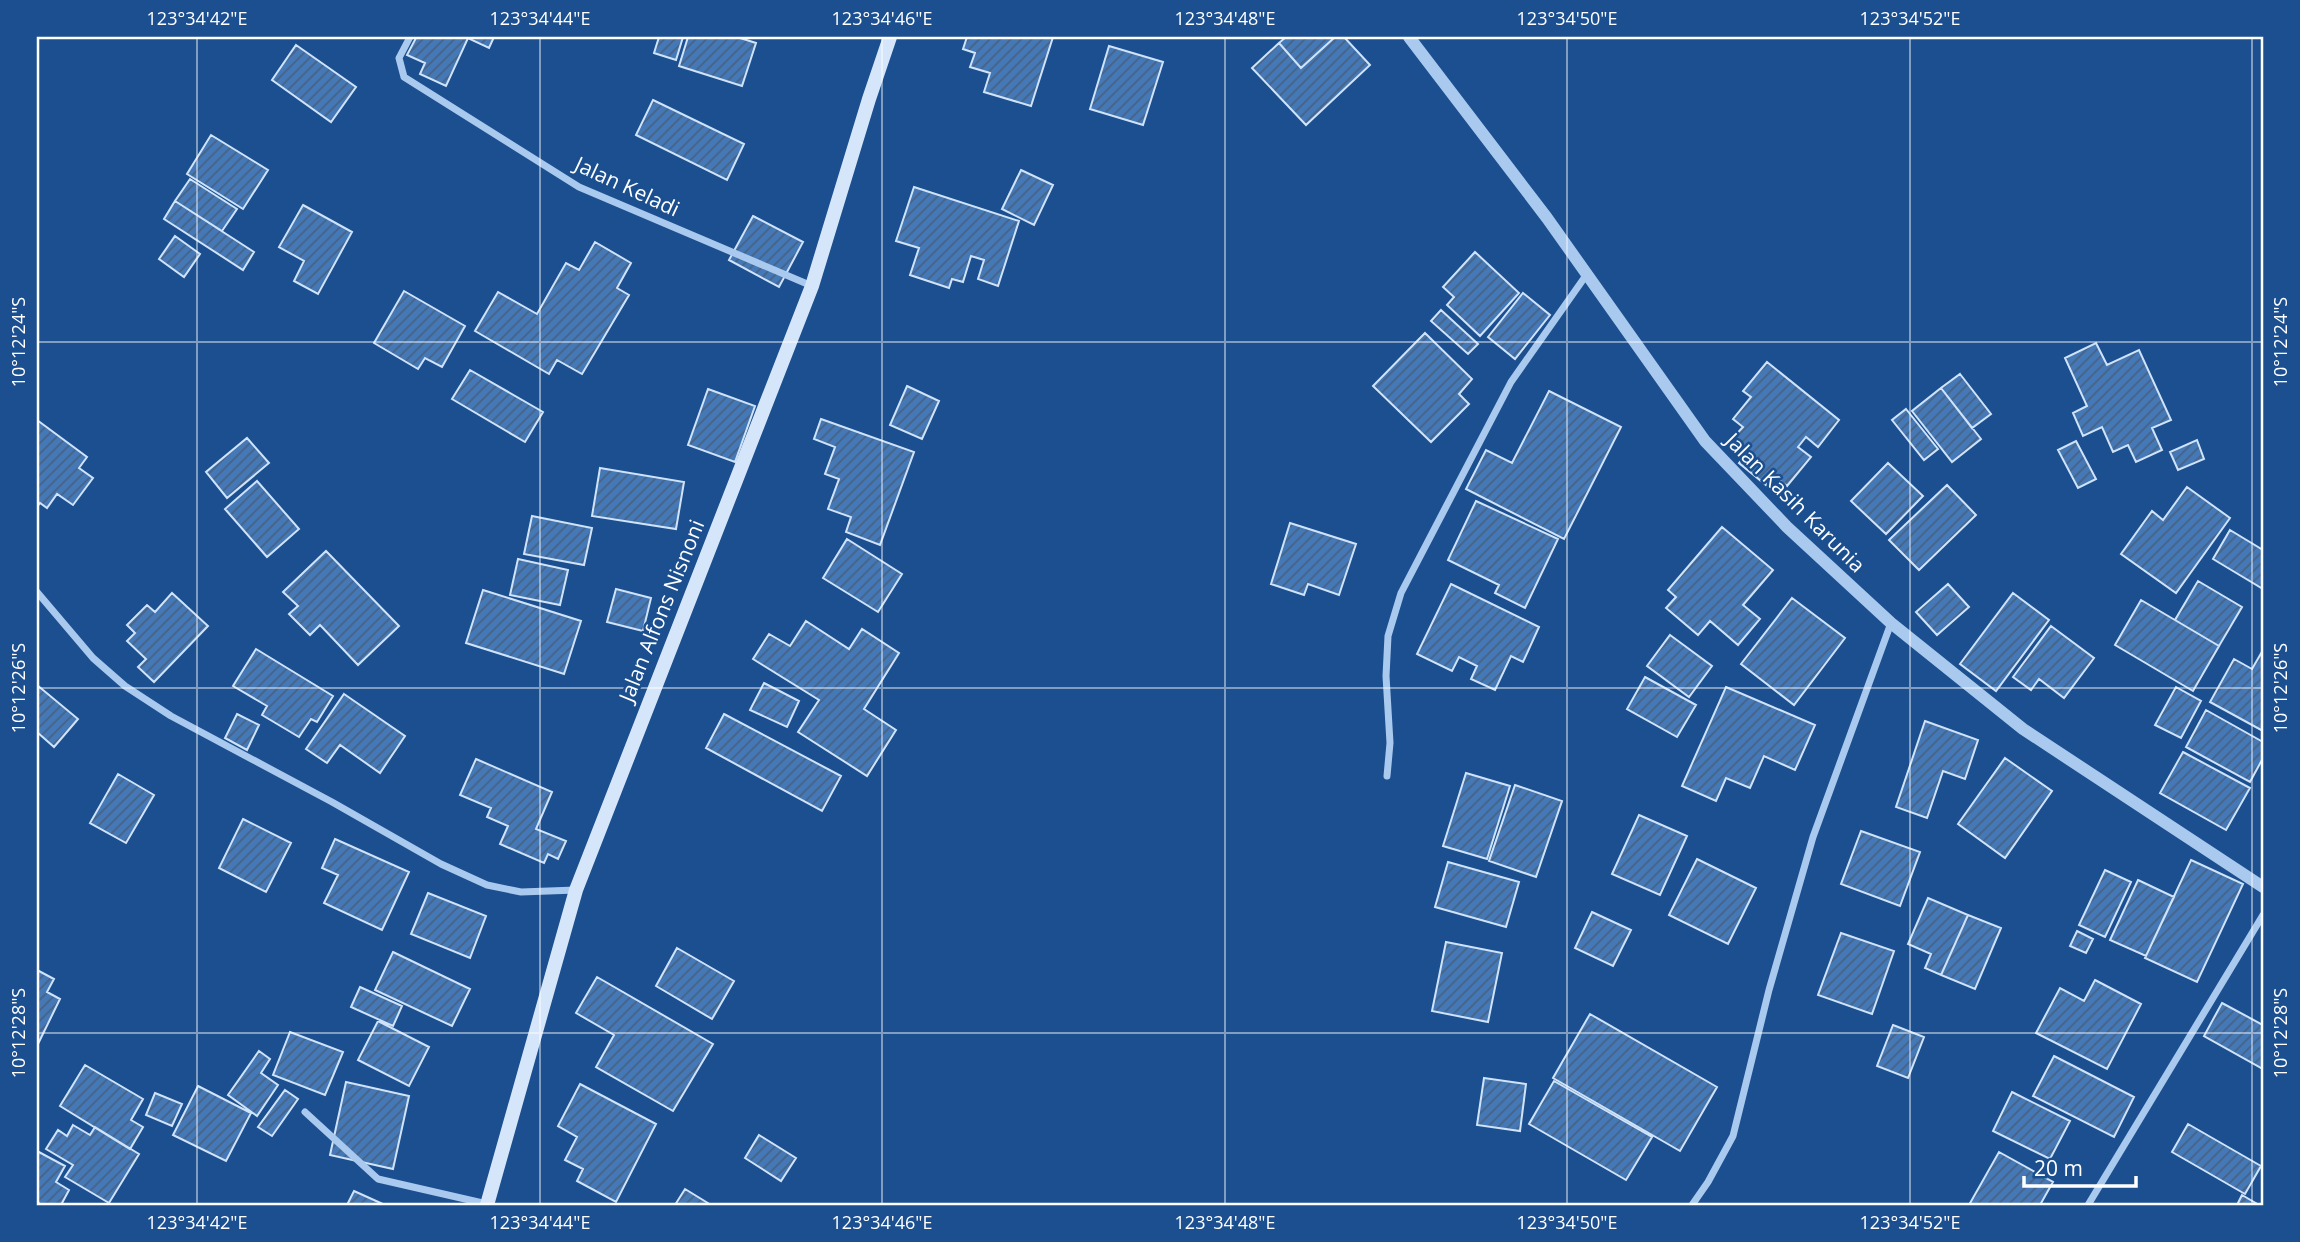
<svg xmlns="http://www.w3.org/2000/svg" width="2300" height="1242" viewBox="0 0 2300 1242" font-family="'Open Sans',sans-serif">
<defs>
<pattern id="building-hatch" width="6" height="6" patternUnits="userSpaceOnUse" patternTransform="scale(1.75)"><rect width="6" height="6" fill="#4478b7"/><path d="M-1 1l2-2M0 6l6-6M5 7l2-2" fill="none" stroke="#486282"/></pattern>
</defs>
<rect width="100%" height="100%" fill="#1b4f8f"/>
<!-- building -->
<path fill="url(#building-hatch)" stroke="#cfe3fa" stroke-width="2" d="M414 37H494L489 48 468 38 446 86 420 74 425 63 407 55 416 38Z
M659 37H683L676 60 654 53Z
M688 37H737L756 43 742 86 679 66Z
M967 37H1053L1031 106 984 92 990 73 970 67 975 53 963 49Z
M1286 37H1335L1301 68 1279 43Z
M1335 37H1344L1370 65 1306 125 1252 68 1279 43 1301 68Z
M296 45 356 87 331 122 272 80Z
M1109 46 1163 62 1143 125 1090 109Z
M653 100 744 144 727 180 636 135Z
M211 135 268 170 243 209 187 174Z
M1021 170 1053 185 1034 225 1002 209Z
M190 179 237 209 222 231 175 201Z
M914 187 1019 221 998 286 978 279 984 260 971 256 963 282 952 279 949 288 910 275 919 248 896 241Z
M175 201 254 252 243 270 164 219Z
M303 205 352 232 318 294 294 281 304 261 279 247Z
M753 216 803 242 779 287 729 260Z
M175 236 200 254 184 277 159 259Z
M595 242 631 263 617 288 629 295 582 374 557 360 549 374 475 331 498 292 537 314 566 263 579 270Z
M1475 252 1519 293 1480 336 1447 305 1454 297 1443 287Z
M404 291 465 326 442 367 425 358 418 369 374 343Z
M1523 293 1550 315 1515 359 1488 337Z
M1441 310 1478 344 1468 354 1431 321Z
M1425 333 1472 379 1459 394 1469 404 1431 442 1373 386Z
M2096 343 2107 365 2139 350 2171 420 2152 428 2162 450 2136 462 2128 445 2113 452 2102 427 2083 436 2073 413 2087 406 2065 358Z
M1767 362 1839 420 1818 447 1806 437 1798 447 1811 457 1787 486 1774 476 1766 485 1739 463 1747 453 1730 441 1743 427 1733 419 1751 397 1743 391Z
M470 370 543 412 525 442 452 399Z
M1960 374 1991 414 1972 428 1941 388Z
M907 386 939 401 922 439 890 425Z
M1941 388 1981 439 1952 462 1912 411Z
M708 389 755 406 735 462 688 445Z
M1549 391 1621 427 1564 539 1466 489 1486 450 1512 463Z
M1906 409 1938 449 1924 460 1892 420Z
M821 419 914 452 880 545 846 532 851 517 828 509 839 479 825 474 835 447 814 439Z
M37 420 87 457 79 468 93 478 73 505 57 494 47 508 40 503 37 507Z
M247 438 269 463 227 498 206 472Z
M2197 440 2204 459 2178 470 2170 452Z
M2076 441 2096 479 2078 488 2058 450Z
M1888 463 1923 496 1886 534 1851 501Z
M600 468 684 482 676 529 592 516Z
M257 481 299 529 267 557 225 509Z
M1947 485 1976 515 1919 570 1889 540Z
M2187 487 2230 518 2176 593 2121 554 2152 511 2163 520Z
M1476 501 1558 539 1525 608 1495 593 1499 585 1448 560Z
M532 516 592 528 584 565 524 554Z
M1290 523 1356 544 1339 595 1308 584 1304 595 1271 584Z
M1722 527 1773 570 1743 605 1760 619 1738 645 1710 621 1698 635 1666 608 1676 597 1668 590Z
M2230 530 2263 550V589L2213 559Z
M847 539 902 574 878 612 823 578Z
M326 551 399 626 358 665 320 625 310 635 289 614 298 606 283 592Z
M518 559 568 570 560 605 510 595Z
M2198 581 2242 607 2219 646 2175 620Z
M1451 584 1539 627 1523 662 1511 656 1495 690 1471 679 1477 666 1459 657 1452 671 1417 654Z
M1948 584 1969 607 1937 635 1916 612Z
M616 589 651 598 643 631 607 622Z
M483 590 581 621 564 674 466 643Z
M172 593 208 626 154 682 138 667 146 659 127 641 135 633 127 625 147 605 155 612Z
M2013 593 2049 620 1996 691 1960 664Z
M1792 598 1845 638 1794 705 1741 664Z
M2141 600 2219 646 2193 691 2115 645Z
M806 621 849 649 862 629 899 653 864 709 896 730 867 776 798 732 819 700 753 659 769 634 790 646Z
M2051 626 2094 658 2064 698 2039 679 2031 690 2013 677Z
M1670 635 1712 666 1689 697 1647 666Z
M256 649 333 696 317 722 311 719 299 737 262 715 267 706 233 686Z
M2263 650V731L2210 702 2234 659 2252 669Z
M1645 677 1696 705 1677 737 1627 709Z
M764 683 799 701 787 727 750 710Z
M37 685 78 719 54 747 37 732Z
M1726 687 1815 725 1795 770 1764 756 1750 788 1726 778 1716 801 1682 786Z
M2176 687 2201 701 2181 738 2155 725Z
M344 694 405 736 380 773 340 745 327 763 306 749Z
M2206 710 2263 742V758L2250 782 2186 747Z
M237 714 259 725 247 750 225 738Z
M724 714 841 776 822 811 706 748Z
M1925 721 1978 740 1965 779 1943 771 1927 818 1896 807Z
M2183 752 2250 788 2226 830 2160 793Z
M2005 758 2052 791 2005 858 1958 824Z
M476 759 552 792 536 829 566 841 558 859 548 854 544 863 500 844 508 826 487 817 491 808 460 795Z
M1466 773 1510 786 1487 859 1443 846Z
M118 774 154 795 126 843 90 823Z
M1515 785 1562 801 1536 877 1489 861Z
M1639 815 1687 836 1660 895 1612 874Z
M243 819 291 843 266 892 219 868Z
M1861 831 1920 852 1900 906 1841 884Z
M335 839 409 872 382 930 324 903 338 875 322 868Z
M1697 859 1756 888 1728 944 1669 915Z
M2191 860 2243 884 2197 982 2145 958Z
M1448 862 1519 882 1506 927 1435 907Z
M2105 870 2131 882 2105 937 2079 925Z
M2138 880 2174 897 2146 956 2110 940Z
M428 893 486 916 470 958 411 934Z
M1928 898 1968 915 1941 975 1925 968 1931 954 1908 944Z
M1592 912 1631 930 1613 966 1575 948Z
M1968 915 2001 928 1975 989 1941 975Z
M2077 931 2093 939 2086 953 2070 946Z
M1841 933 1894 951 1872 1014 1818 995Z
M1446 942 1502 953 1488 1022 1432 1011Z
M677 948 734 981 712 1019 656 986Z
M393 952 470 989 452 1026 375 990Z
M37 970 54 979 47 992 60 999 37 1046Z
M597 977 713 1044 673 1111 596 1067 614 1035 576 1013Z
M2095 980 2141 1004 2107 1069 2036 1033 2060 988 2084 1001Z
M360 987 402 1006 393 1026 351 1007Z
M2222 1003 2263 1025V1069L2204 1036Z
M1590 1014 1717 1087 1680 1151 1553 1078Z
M378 1021 429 1047 409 1086 358 1060Z
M1893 1025 1924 1037 1908 1078 1877 1066Z
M290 1032 343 1052 325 1095 273 1075Z
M259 1051 270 1059 261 1073 278 1085 257 1116 228 1095Z
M2054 1056 2134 1097 2114 1137 2033 1096Z
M85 1065 143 1099 131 1120 143 1127 130 1149 60 1106Z
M1484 1078 1526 1084 1520 1131 1477 1125Z
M1554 1081 1652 1137 1626 1180 1529 1124Z
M346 1082 409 1096 393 1169 330 1155Z
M580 1084 656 1124 616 1202 577 1181 583 1169 565 1160 577 1137 558 1126Z
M198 1086 251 1113 226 1161 173 1135Z
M285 1090 298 1099 272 1136 258 1127Z
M2012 1092 2070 1121 2050 1159 1993 1131Z
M155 1093 182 1104 172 1126 146 1115Z
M2188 1124 2261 1166 2245 1194 2172 1152Z
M73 1125 90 1135 95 1127 139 1154 109 1203 65 1177 73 1165 46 1149 58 1130 67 1136Z
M759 1135 796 1158 781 1181 745 1158Z
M37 1151 65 1166 56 1182 69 1190 61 1205H42L37 1202Z
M1999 1152 2053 1182 2040 1205H1969Z
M685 1189 711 1205H675Z
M354 1191 385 1205H347Z
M2242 1195 2259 1205H2237Z"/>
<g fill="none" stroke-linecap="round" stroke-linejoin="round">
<!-- minor -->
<path stroke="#a9c9ee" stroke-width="7" d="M410 37 399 58 404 77 579 187 812 286
M37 592 93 658 125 686 171 716 332 802 441 864 487 885 521 892 576 890
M1387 776 1390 743 1386 676 1388 636 1401 593 1511 382 1587 274
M305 1112 378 1179 487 1204
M1692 1205 1708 1182 1733 1136 1769 990 1813 837 1891 623
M2088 1205 2263 915"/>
<!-- tertiary -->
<path stroke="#a9c9ee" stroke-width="12" d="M1409 37 1547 218 1705 441 1787 527 1891 623 2023 729 2263 887"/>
<!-- secondary -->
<path stroke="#d6e6fa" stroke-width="14" d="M487 1205 576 890 812 286 869 99 890 37"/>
</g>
<!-- ticks -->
<path fill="none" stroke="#fff" stroke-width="2" stroke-opacity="0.45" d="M197 37V1205M540 37V1205M882 37V1205M1225 37V1205M1567 37V1205M1910 37V1205M2252 37V1205M37 342H2263M37 688H2263M37 1033H2263"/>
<g text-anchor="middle" stroke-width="5" stroke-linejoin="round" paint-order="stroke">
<!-- street labels -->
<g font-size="21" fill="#fff" stroke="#1b4f8f">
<text transform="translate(627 187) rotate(25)" y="7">Jalan Keladi</text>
<text transform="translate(1795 503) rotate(45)" y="7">Jalan Kasih Karunia</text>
<text transform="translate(662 611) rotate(-68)" y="7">Jalan Alfons Nisnoni</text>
</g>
</g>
<!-- border -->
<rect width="2300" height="1242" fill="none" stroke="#1b4f8f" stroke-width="77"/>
<!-- scale -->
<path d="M2024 1176v10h112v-10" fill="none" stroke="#ffffff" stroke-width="3.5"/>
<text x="2034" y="1176" font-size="21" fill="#ffffff" stroke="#1b4f8f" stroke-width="5" paint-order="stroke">20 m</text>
<rect x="38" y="38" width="2224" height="1166" fill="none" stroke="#fff" stroke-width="2.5"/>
<g font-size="18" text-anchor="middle" fill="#fff">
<text x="197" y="25">123°34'42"E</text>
<text x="540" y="25">123°34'44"E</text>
<text x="882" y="25">123°34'46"E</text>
<text x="1225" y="25">123°34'48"E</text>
<text x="1567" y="25">123°34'50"E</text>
<text x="1910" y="25">123°34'52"E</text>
<text transform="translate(19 342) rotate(-90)" y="6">10°12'24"S</text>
<text transform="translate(2281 342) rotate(-90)" y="6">10°12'24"S</text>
<text transform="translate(19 688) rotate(-90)" y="6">10°12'26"S</text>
<text transform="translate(2281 688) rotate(-90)" y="6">10°12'26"S</text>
<text transform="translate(19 1033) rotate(-90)" y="6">10°12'28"S</text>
<text transform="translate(2281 1033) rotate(-90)" y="6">10°12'28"S</text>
<text x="197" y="1229">123°34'42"E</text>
<text x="540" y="1229">123°34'44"E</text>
<text x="882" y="1229">123°34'46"E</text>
<text x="1225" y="1229">123°34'48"E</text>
<text x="1567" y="1229">123°34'50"E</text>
<text x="1910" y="1229">123°34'52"E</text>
</g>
</svg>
